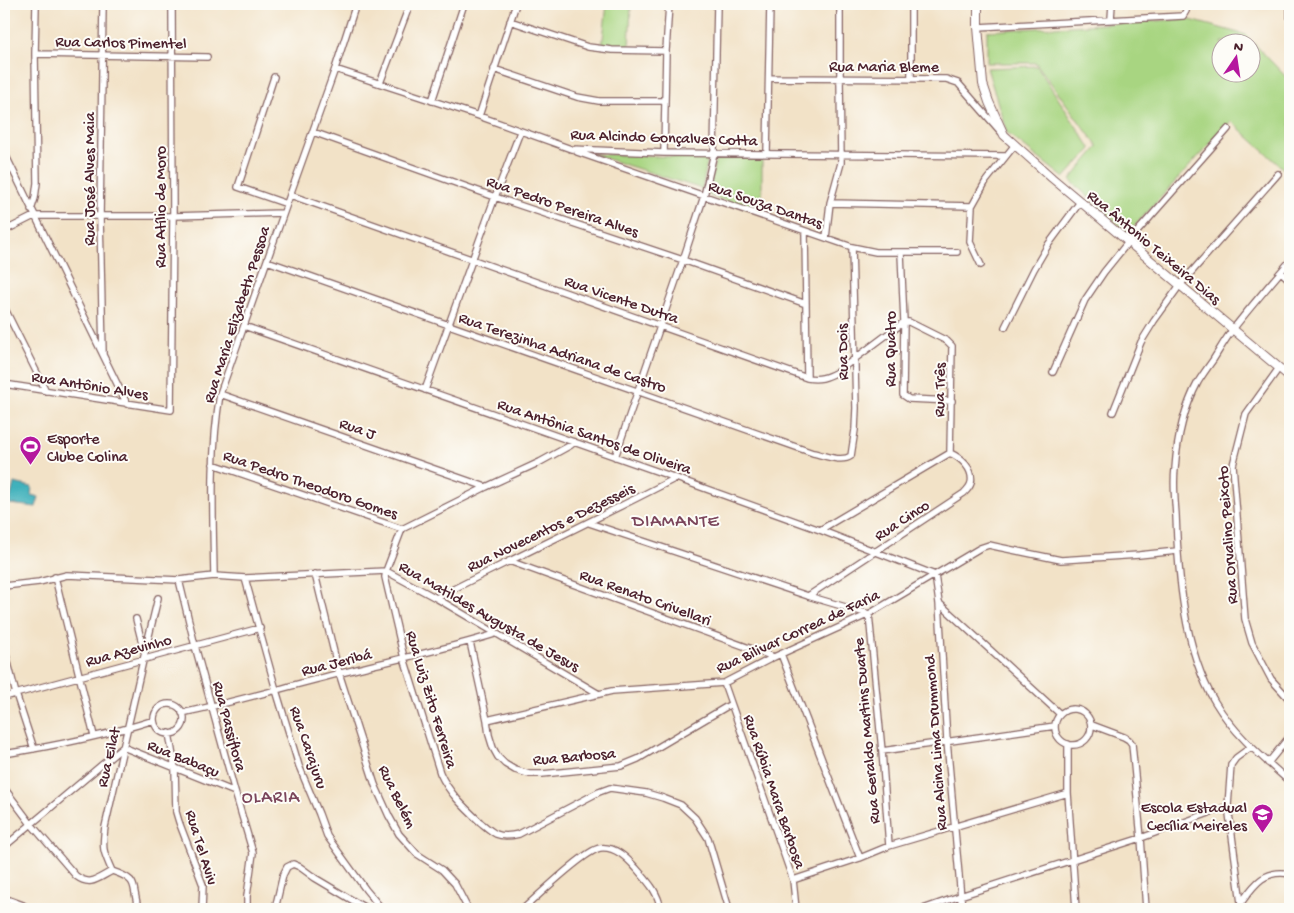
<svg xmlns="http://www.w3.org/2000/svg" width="1294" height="913" viewBox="0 0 1294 913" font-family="'Gochi Hand',sans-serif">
<rect width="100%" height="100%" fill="#fdfcf7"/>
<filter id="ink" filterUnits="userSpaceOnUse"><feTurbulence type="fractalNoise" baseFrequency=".02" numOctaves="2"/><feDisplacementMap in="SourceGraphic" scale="10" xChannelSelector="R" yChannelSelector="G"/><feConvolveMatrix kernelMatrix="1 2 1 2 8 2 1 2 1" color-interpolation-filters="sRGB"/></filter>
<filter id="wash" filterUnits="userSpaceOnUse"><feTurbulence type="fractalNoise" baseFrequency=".0096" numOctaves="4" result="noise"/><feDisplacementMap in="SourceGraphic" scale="20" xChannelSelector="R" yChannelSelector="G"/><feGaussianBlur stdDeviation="1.12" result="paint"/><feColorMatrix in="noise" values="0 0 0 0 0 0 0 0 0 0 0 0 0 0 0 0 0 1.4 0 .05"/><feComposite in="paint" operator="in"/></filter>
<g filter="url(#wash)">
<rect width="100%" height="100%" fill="#f2e2c7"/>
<!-- green -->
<path fill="#a8d581" stroke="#797a56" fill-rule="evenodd" d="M607 4H621L631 6 629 48 602 47Z
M1187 19 1246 35 1290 81V175L1231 121 1128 233 1070 180 1098 147 1036 63H987V31ZM1222 42H1252V72H1222Z
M1037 66 1091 149 1064 178 1007 133 987 68Z
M592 154 708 158 702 189Z
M716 156H762V213L708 195Z"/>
<!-- water -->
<path fill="#41b1bb" stroke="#466873" d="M14 483 32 487 31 495 39 497 36 507 9 504Z"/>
</g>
<g filter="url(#ink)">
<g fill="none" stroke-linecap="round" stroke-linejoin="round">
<defs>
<path id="street" d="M103 4 100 217 103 354
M1290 5V20
M1111 19 1112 4
M510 21 588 47 612 50 666 51
M978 27 1183 16 1186 11 1187 4
M35 54 207 57
M335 69 479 116 571 149 664 153 1005 156
M494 69 577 97 599 101H665
M274 77 238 187 287 204
M769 78 946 79 958 83 1001 132
M911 78V4
M380 83 410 4
M432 101 464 4
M479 116 516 4
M313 132 495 197 683 260 806 304
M4 152 127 404
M577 152 852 247 876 252H957
M664 153 666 51 669 4
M767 153 770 4
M290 195 807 378C819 380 826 378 837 372L904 322H909L947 341 952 346 950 453
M830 203 972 206
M31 210 35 198 37 183 35 54 36 4
M4 231 34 216H173L283 213
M805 231 807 378
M826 238 830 203 841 163 840 78V4
M901 253 904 322 903 395 909 399 952 401
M267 261 813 453C824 455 841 463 851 456L855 430 856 408 852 247
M1290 261C1271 283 1252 305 1234 328 1226 338 1220 349 1213 360 1208 367 1203 374 1198 382 1184 408 1177 439 1175 469 1173 484 1175 500 1176 515 1178 574 1184 651 1215 702 1234 734 1263 758 1290 782
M981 265 970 242 972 206 986 181 1014 146
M1281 272 1290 280
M4 307 46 391
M244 326 676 478 820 530 935 575
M1005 327 1034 269 1048 245 1080 202
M1279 368 1246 414 1233 465 1245 619 1252 643 1271 679 1290 700
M1053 372 1085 300 1104 272 1129 241 1228 129
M4 384 171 410 173 216 172 4
M425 390 495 197 520 132
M220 394 486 487
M1113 412 1141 342 1154 321 1180 285 1278 174
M574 442 571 445 540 462 486 487 402 529 386 571 385 577 404 658 440 773C449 793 464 807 480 822 485 826 490 831 496 834 503 837 511 836 519 834L599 792 610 788 646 793 663 798 681 805 695 818 708 838 729 909
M615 457 683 260 704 196 714 153 717 4
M213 464 402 529
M589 523 808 596 869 614 882 751 889 846
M820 530 950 453
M509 561 774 657
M315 574 339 673 375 785 389 816 399 834 417 854 442 870 455 884 468 909
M935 575 939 603 947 741 962 909
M214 576C213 515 210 454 220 394L290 195 335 69 356 4
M55 577 94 736
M245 578 276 690 299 766 319 814 327 836 366 890 382 909
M179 580 195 646 235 792 253 853 247 896V909
M4 586 39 582 67 575 179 580 214 576 245 578 386 571 436 598 599 694
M808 596 964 493C967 490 970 487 971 483 974 469 961 458 950 453
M436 598C516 557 597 519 676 478
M939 603 1060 714
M136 619 144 651
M470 642 487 720 489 735 493 748 498 757 505 764 515 770 529 774H542L621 766 638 759 731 704
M4 647 16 694 34 749
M781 654 860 858
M724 683 793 880 796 909
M4 697 260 628
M154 719a15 15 0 1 1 30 0a15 15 0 1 1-30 0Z
M1055 727a18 18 0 1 1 36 0a18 18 0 1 1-36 0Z
M182 713C236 702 288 686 341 673 392 660 444 650 495 634
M487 720 612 691 724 683 774 657 869 614 980 548 989 545 998 547 1061 560 1139 555 1177 551
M1092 725 1124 737 1129 740 1132 744 1141 838 1146 909
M169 733 175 768 176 812 179 822 203 885 202 909
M1068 744V793L1076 909
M882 751 1055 726
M4 754C54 746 105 736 154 720
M1268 763 1290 736
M4 788 31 824 76 876C91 887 98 878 112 871
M4 847 123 747 235 792
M793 880 860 858 889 846 1068 793
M4 898 23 905 29 909
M1241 903 1228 806 1231 765 1236 758 1251 747
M139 909C130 886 142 881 112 871 103 851 102 849 105 827L145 652 158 598
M275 909 283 875 287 867 293 864 300 867 315 878 367 909
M523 909C538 896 584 851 600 848 615 846 627 858 636 868 648 882 657 890 661 909
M923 909 960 896 1141 838 1228 806
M1241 909V903C1254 885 1264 869 1290 874"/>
<path id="secondary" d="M978 4V27L983 84 989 102 1004 135 1052 178 1290 377"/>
</defs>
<!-- street casing -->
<use href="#street" stroke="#856362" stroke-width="8"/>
<!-- secondary casing -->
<use href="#secondary" stroke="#856362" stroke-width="10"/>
<!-- street -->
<use href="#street" stroke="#fff" stroke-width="5.5"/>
<!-- secondary -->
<use href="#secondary" stroke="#fff" stroke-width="8"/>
</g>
</g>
<!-- icons -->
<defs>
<symbol id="stadium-pin" viewBox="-11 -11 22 30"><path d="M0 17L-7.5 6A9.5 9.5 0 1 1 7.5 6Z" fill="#b5179e" stroke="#fdfcf7"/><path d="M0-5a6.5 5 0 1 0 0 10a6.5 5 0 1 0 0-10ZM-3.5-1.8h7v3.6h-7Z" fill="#fff"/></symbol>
<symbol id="school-pin" viewBox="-11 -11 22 30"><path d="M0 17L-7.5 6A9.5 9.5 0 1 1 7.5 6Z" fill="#b5179e" stroke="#fdfcf7"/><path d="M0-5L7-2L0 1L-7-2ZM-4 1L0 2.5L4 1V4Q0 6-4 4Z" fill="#fff"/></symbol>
</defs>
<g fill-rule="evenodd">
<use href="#stadium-pin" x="18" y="434" width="25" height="34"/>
<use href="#school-pin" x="1250" y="802" width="25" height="34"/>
</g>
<g text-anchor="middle" stroke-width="4" stroke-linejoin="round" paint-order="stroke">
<!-- street labels -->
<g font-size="16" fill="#4a1f2b" stroke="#fdfcf7">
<text transform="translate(121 41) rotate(1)" y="6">Rua Carlos Pimentel</text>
<text x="884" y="71">Rua Maria Bleme</text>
<text transform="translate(664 136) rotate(2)" y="6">Rua Alcindo Gonçalves Cotta</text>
<text transform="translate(88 179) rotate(-90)" y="6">Rua José Alves Maia</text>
<text transform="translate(766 203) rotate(19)" y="6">Rua Souza Dantas</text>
<text transform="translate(563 205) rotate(19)" y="6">Rua Pedro Pereira Alves</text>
<text transform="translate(159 207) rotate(-90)" y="6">Rua Atílio de Moro</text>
<text transform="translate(1155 246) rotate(40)" y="6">Rua Ântonio Teixeira Dias</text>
<text transform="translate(622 298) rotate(19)" y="6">Rua Vicente Dutra</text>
<text transform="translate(235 314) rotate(-72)" y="6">Rua Maria Elizabeth Pessoa</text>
<text transform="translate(889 349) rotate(-90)" y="6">Rua Quatro</text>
<text transform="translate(563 351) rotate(19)" y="6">Rua Terezinha Adriana de Castro</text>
<text transform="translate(841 352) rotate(-91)" y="6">Rua Dois</text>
<text transform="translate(90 384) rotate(9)" y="6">Rua Antônio Alves</text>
<text transform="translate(938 390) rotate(-89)" y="6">Rua Três</text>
<text transform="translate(358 427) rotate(19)" y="6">Rua J</text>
<text transform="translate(595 435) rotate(19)" y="6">Rua Antônia Santos de Oliveira</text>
<text transform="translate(311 483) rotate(19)" y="6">Rua Pedro Theodoro Gomes</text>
<text transform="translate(901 519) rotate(-33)" y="6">Rua Cinco</text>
<text transform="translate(550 526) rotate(-26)" y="6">Rua Novecentos e Dezesseis</text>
<text transform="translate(1226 535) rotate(-94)" y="6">Rua Orvalino Peixoto</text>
<text transform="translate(646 596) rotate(20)" y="6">Rua Renato Crivellari</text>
<text transform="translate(490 615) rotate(30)" y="6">Rua Matildes Augusta de Jesus</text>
<text transform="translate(797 630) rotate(-25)" y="6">Rua Bilivar Correa de Faria</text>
<text transform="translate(128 649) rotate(-15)" y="6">Rua Azevinho</text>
<text transform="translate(336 661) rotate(-14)" y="6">Rua Jeribá</text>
<text transform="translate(433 699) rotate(73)" y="6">Rua Luiz Zito Ferreira</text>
<text transform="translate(231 726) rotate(75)" y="6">Rua Passiflora</text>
<text transform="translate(865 731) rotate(-95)" y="6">Rua Geraldo Martins Duarte</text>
<text transform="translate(934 743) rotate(-94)" y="6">Rua Alcina Lima Drummond</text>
<text transform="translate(310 747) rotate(71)" y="6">Rua Carajuru</text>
<text transform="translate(574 755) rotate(-5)" y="6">Rua Barbosa</text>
<text transform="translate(107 757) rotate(-77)" y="6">Rua Eilat</text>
<text transform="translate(184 757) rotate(22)" y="6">Rua Babaçu</text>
<text transform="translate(776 791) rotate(71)" y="6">Rua Rúbia Mara Barbosa</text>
<text transform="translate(399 796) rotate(64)" y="6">Rua Belém</text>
<text transform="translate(203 847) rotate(73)" y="6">Rua Tel Aviv</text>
</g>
<!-- poi labels -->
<g font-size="16" fill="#4a1f2b" stroke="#fdfcf7" text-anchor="start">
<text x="47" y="443">Esporte<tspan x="47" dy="18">Clube Colina</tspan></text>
<text x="1247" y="812" text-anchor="end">Escola Estadual<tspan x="1247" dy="18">Cecília Meireles</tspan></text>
</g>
<!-- neighbourhood labels -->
<g font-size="18" letter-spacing="1" fill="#7b455b" stroke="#fdfcf7">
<text x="676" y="526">DIAMANTE</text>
<text x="271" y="802">OLARIA</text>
</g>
</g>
<!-- margin -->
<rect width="1294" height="913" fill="none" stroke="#fdfcf7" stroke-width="20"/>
<!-- north arrow -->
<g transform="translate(1236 58) rotate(13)"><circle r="24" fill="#fdfcf7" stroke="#b5a4a5"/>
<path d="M0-4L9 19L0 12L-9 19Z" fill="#b5179e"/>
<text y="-8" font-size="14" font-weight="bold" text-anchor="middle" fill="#4a1f2b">N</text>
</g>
</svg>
